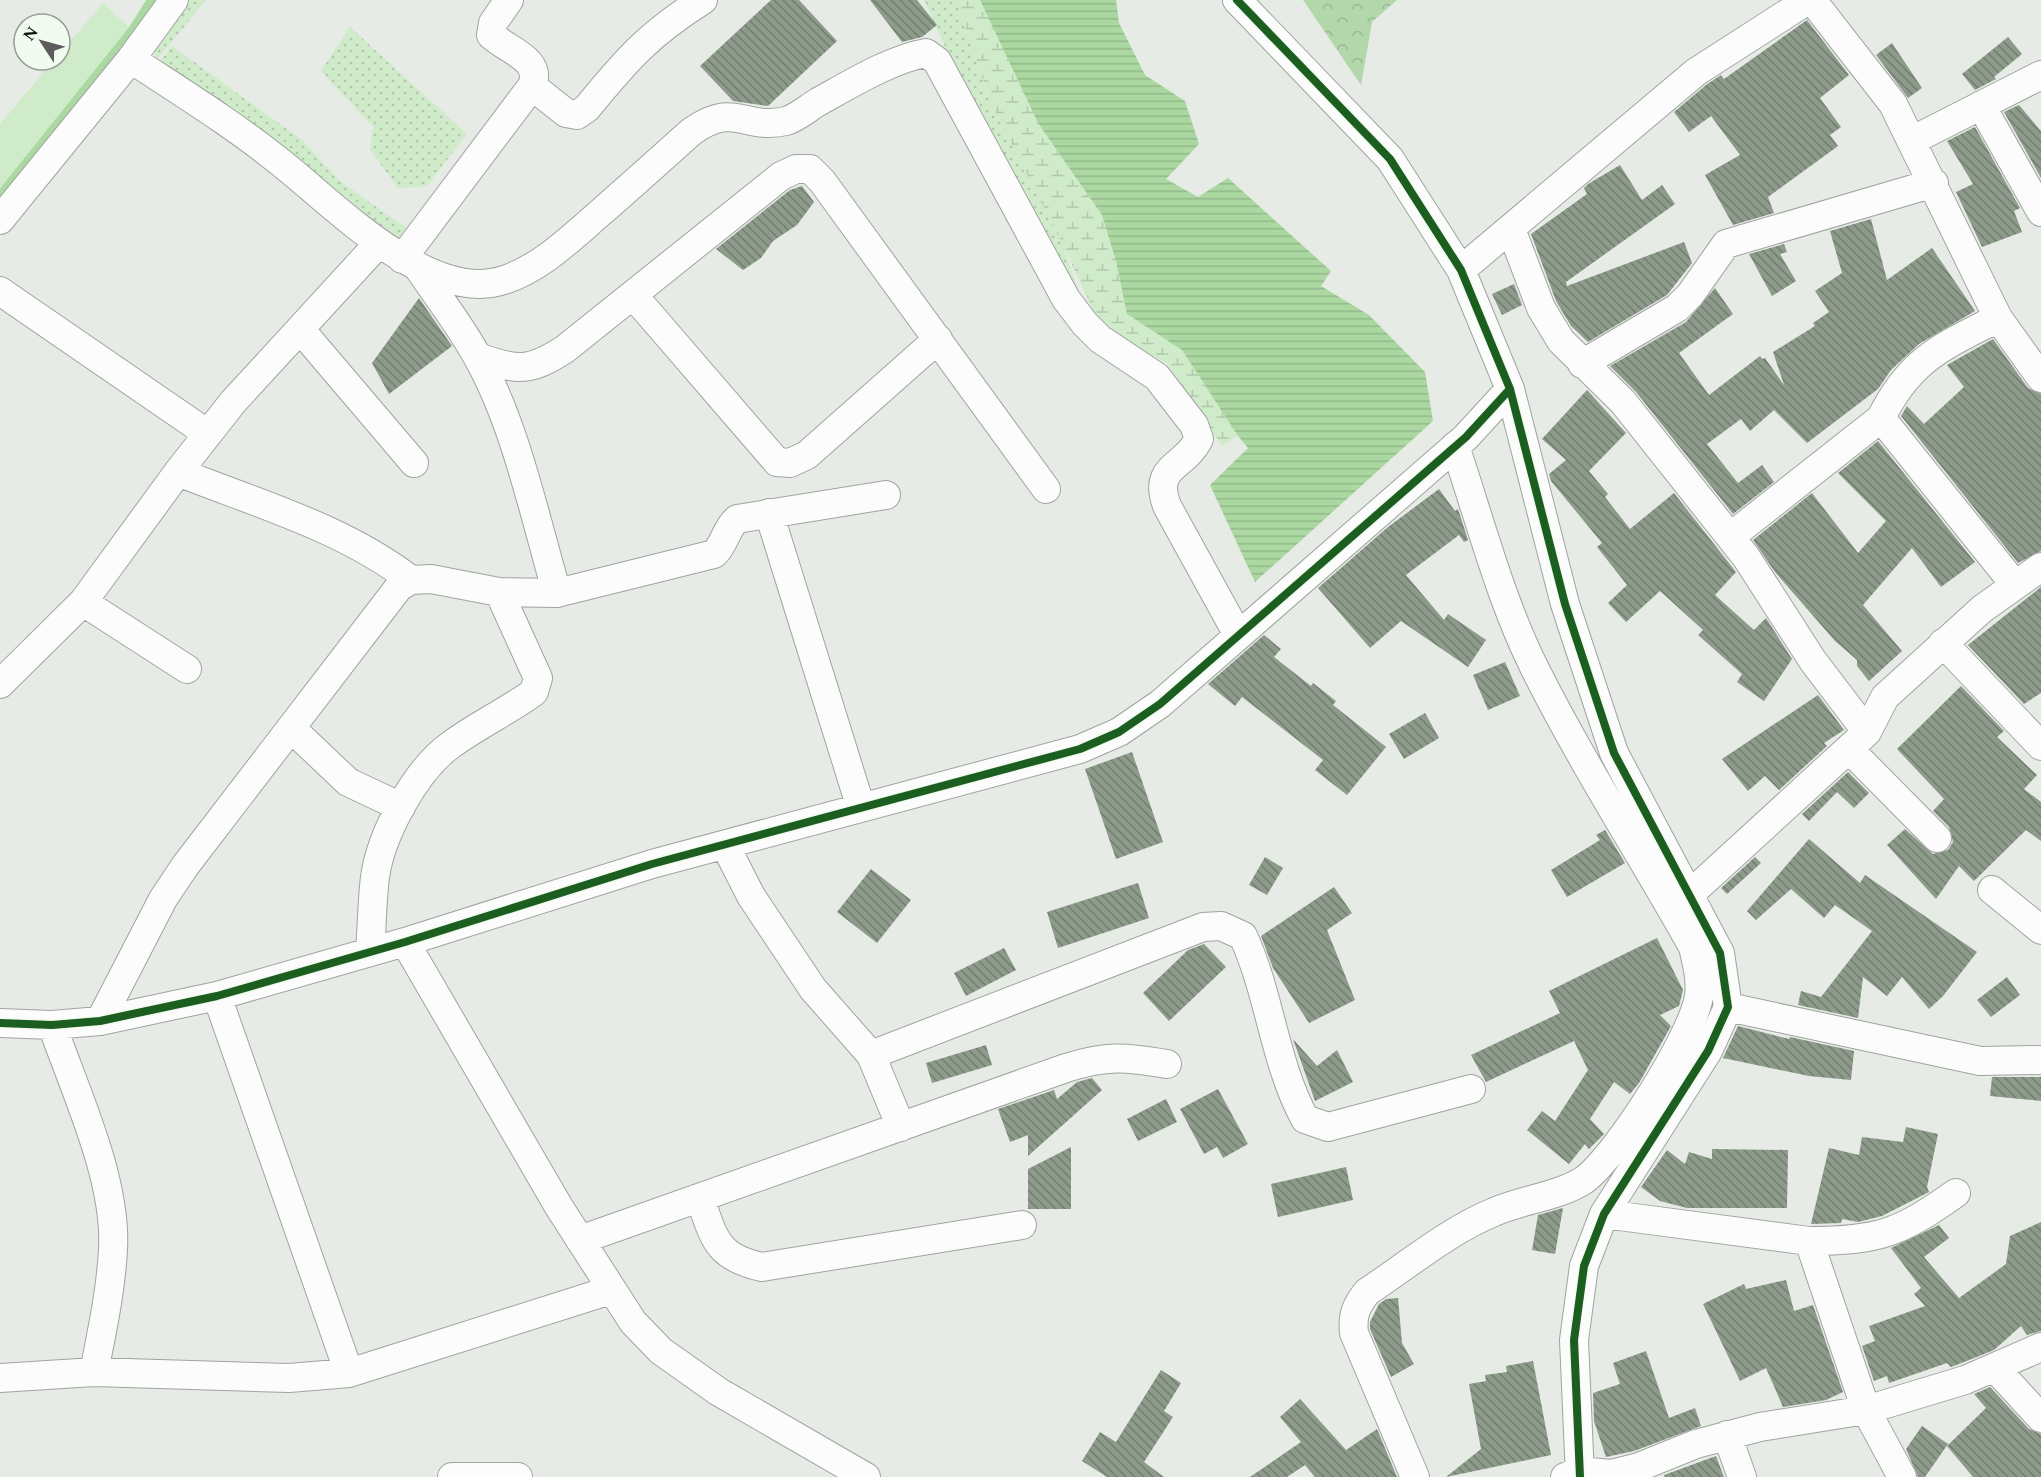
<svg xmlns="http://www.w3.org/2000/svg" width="2041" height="1477" viewBox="0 0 2041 1477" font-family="Spectral,serif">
<defs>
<pattern id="grass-dots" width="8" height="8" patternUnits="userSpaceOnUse" patternTransform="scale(1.5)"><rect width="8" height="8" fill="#cfebca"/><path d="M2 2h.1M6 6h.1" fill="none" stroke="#b1c8ac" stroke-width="1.8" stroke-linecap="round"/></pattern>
<pattern id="forest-crowns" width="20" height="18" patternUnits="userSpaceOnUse" patternTransform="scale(1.5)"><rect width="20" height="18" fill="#b2d7ab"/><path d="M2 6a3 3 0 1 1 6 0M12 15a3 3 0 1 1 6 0" fill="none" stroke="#98b892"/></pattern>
<pattern id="wetland-marsh" width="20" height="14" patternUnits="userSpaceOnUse" patternTransform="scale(1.5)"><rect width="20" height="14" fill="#cfebca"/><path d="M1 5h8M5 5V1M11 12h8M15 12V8" fill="none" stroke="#b1c8ac"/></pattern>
<pattern id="water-rules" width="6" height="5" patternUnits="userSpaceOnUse" patternTransform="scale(1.5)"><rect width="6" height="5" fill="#abd8a1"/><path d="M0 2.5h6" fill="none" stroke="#92b889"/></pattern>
<pattern id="building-back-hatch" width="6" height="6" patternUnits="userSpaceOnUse" patternTransform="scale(1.5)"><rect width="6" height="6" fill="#8d9b8b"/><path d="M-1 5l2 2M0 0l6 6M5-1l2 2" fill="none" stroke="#727d70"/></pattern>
</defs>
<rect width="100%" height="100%" fill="#e6ebe6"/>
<!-- grass -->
<path fill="url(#grass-dots)" d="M180 0H206L157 60 149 37Z
M924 0H956L991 103 1063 245 1084 309 1000 168Z
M350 27 467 134 426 187 398 188 370 150 373 127 321 71Z
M172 46 302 140 341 182 421 238 411 252 157 65Z"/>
<!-- forest -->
<path fill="url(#forest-crowns)" d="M1303 0H1397L1372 22 1361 85Z"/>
<!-- wetland -->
<path fill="url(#wetland-marsh)" d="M956 0H980L1038 123 1102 215 1116 261 1127 314 1182 350 1238 436 1222 446 1168 364 1102 329 1063 245 991 103Z"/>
<!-- green -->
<path fill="#cfebca" d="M103 3 132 30 0 195V124L54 60H60V53Z"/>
<!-- water -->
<path fill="url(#water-rules)" d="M980 0H1116L1119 23 1145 75 1185 101 1199 144 1166 179 1198 197 1228 178 1331 271 1321 286 1369 315 1425 372 1433 421 1255 582 1210 485 1248 448 1238 436 1182 350 1127 314 1116 261 1102 215 1038 123Z"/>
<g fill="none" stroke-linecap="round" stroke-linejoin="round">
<!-- stream -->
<path stroke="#abd8a1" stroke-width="8" d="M0 195 132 30 151 0"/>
</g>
<!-- building -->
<path fill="url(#building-back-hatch)" d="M771 0H799L837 41 768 106 733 101 700 66Z
M870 0H917L937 25 922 37 902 42Z
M1807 20 1849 75 1820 98 1841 127 1830 135 1838 146 1768 197 1774 213 1733 225 1705 175 1740 155 1711 116 1689 132 1674 112 1706 85 1721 75 1724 79Z
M2008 37 2022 54 1994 77 1996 79 1975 90 1962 74Z
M1892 43 1922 88 1908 98 1876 55Z
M2019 105 2041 131V178L2004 112Z
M1975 127 2020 208 2014 211 2022 232 1982 247 1956 192 1973 184 1947 141Z
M1620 165 1642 200 1662 185 1675 204 1566 282 1567 286 1684 242 1692 263 1667 295 1588 342 1571 326 1556 301 1531 234 1587 194 1584 188 1588 184Z
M802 186 814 202 797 225 773 241 761 258 743 270 716 249 790 190Z
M1871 219 1887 280 1932 248 1975 311 1919 344 1891 370 1878 389 1807 443 1774 410 1750 431 1741 419 1707 444 1738 483 1762 465 1774 482 1733 514 1636 392 1610 366 1686 322 1715 288 1733 314 1679 353 1709 395 1760 356 1762 359 1765 358 1784 385 1773 352 1815 326 1813 323 1829 312 1815 291 1842 273 1830 231Z
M1784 244 1787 252 1780 254 1796 281 1772 296 1749 254Z
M1514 284 1522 305 1502 315 1492 294Z
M419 298 452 346 389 394 372 363Z
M1993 339 2028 388 2041 394V551L2018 563 1901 416 1907 406 1924 424 1964 387 1947 365Z
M1587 390 1626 433 1589 471 1608 494 1605 497 1630 529 1674 493 1736 572 1715 595 1754 630 1766 618 1792 659 1764 701 1737 682 1742 674 1698 635 1703 630 1660 591 1626 622 1608 603 1627 585 1597 547 1602 543 1551 481 1549 474 1566 460 1542 439Z
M1878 441 1975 562 1941 587 1912 548 1863 605 1902 651 1869 681 1857 666V660L1835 641 1775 572 1753 540 1812 493 1858 553 1886 521 1838 473Z
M1439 489 1455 511 1458 509 1468 540 1464 542 1459 535 1406 575 1444 620 1448 614 1486 640 1468 667 1401 621 1370 648 1318 588 1388 527Z
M2041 587V693L2024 704 1968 645Z
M1264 635 1281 649 1274 657 1311 686 1313 683 1336 701 1333 705 1386 747 1347 795 1315 770 1323 760 1242 697 1235 706 1208 684Z
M1505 662 1520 696 1488 710 1473 675Z
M1961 686 2004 731 1997 737 2037 775 2024 789 2041 802V841L2026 830 1974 881 1959 866 1936 899 1887 845 1905 829 1933 854 1948 850 1953 842 1949 827 1933 811 1944 799 1897 749Z
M1818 695 1844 730 1824 743 1827 746 1779 790 1765 776 1748 791 1722 759Z
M1425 713 1439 738 1404 759 1389 734Z
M1132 752 1163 842 1116 859 1085 769Z
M1848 772 1869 793 1854 808 1837 792 1809 821 1802 814Z
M1605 830 1625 863 1567 897 1551 870 1600 840 1596 835Z
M1809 839 1860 883 1865 875 1977 952 1943 996 1929 1009 1902 977 1887 996 1863 977 1858 1018 1798 1005 1801 991 1821 997 1872 931 1835 905 1824 918 1791 889 1756 920 1747 911Z
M1265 857 1283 868 1267 895 1249 885Z
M1755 857 1761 863 1727 894 1721 888Z
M871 869 911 900 877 943 837 912Z
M1138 883 1149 918 1058 948 1047 912Z
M1334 887 1352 913 1327 930 1355 1000 1309 1023 1273 968 1261 936Z
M1657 938 1683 990 1679 1006 1660 1015 1671 1026 1639 1083 1630 1094 1614 1082 1590 1119 1604 1134 1589 1149 1585 1144 1569 1164 1527 1130 1542 1111 1555 1121 1588 1070 1574 1041 1486 1082 1471 1055 1560 1013 1549 991Z
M1204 944 1226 967 1169 1021 1143 993 1188 950Z
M1004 948 1016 970 966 996 954 973Z
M2007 977 2020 995 1991 1017 1977 1000Z
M1738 1026 1789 1039 1790 1037 1854 1051 1851 1080 1809 1076 1723 1058Z
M1293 1039 1317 1066 1337 1050 1353 1082 1315 1101Z
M986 1045 992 1065 932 1083 926 1063Z
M1992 1077H2041V1101L1990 1096Z
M1092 1078 1102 1090 1028 1156V1135L1010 1142 998 1109 1054 1090 1057 1099 1077 1082Z
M1218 1089 1248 1144 1223 1158 1217 1147 1204 1154 1180 1109Z
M1166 1099 1177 1122 1138 1141 1127 1119Z
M1906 1127 1938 1134 1927 1187 1929 1192 1882 1216 1858 1222 1842 1219 1841 1223 1811 1224 1829 1148 1859 1155 1862 1137 1903 1142Z
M1071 1147V1209H1028V1169Z
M1712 1149 1788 1150 1787 1208H1687L1660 1201 1641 1187 1667 1150 1685 1164 1689 1152 1712 1159Z
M1346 1167 1353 1200 1278 1217 1271 1184Z
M1563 1208 1555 1254 1532 1250 1538 1215Z
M2041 1222V1331L2027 1335 2021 1326 1994 1350 1959 1364 1951 1367 1947 1363 1889 1383 1887 1376 1874 1381 1862 1346 1875 1341 1869 1326 1925 1306 1914 1294 1921 1288 1891 1248 1939 1225 1949 1238 1924 1257 1959 1298 2006 1264 2010 1236Z
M1786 1280 1794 1311 1813 1305 1843 1392 1826 1400 1783 1407 1766 1368 1740 1381 1703 1304 1744 1284 1746 1289Z
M1398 1298 1402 1343 1414 1364 1391 1377 1370 1329V1322L1379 1304 1386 1299Z
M1646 1351 1669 1418 1695 1408 1701 1426 1634 1451 1606 1457 1594 1421 1593 1393 1620 1384 1613 1363Z
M1533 1361 1551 1455 1446 1477 1481 1449 1469 1384 1486 1381 1485 1375 1507 1372 1506 1366Z
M1161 1370 1181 1383 1164 1411 1173 1417 1144 1462 1164 1477H1107L1082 1461 1100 1432 1116 1442Z
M1990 1387 2029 1429 2041 1434V1477H1973L1947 1446 1986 1408 1974 1394Z
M1300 1399 1346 1450 1377 1429 1397 1477H1315L1305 1465 1287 1477H1250L1301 1442 1280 1417Z
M1922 1426 1948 1444 1925 1477H1918L1906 1449Z
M1716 1456 1724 1477H1665L1664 1475Z"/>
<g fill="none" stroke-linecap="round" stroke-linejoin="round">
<defs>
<path id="minor" d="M1237 0 1390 159 1461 270 1510 389 1565 604 1614 753 1720 953 1728 1007 1708 1051 1604 1214 1584 1266 1574 1340 1580 1477
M1812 0 1893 104 1998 318 2041 378
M131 59C181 92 233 124 280 162 334 204 429 305 504 280 541 268 571 238 600 213 631 186 661 159 691 132 736 100 743 131 786 121 797 118 808 108 818 102 849 85 891 59 926 53L937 61 1066 299 1085 324 1100 339 1157 377 1194 425 1199 439C1184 469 1152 465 1167 506L1238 635
M532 86 566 113 577 115 587 108C627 59 649 34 703 0
M1981 105 2041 212
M1913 140 2041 75
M0 220 131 59 174 0
M1511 229 1541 308 1561 341 1623 402 1746 557 1813 661 1867 732
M402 259 532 86C543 59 508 51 491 35L493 23 509 0
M417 266C437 296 461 326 478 358 516 426 535 518 557 593
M1461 270 1696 72 1808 0
M0 291 208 434
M633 295 777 462 790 463 807 455 938 339
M300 329 414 463
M478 357C517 371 530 372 565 349L781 176 796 169H810L822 181 1046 489
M1582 364 1677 308 1690 295 1726 244 1934 183
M1881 418 2015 585
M178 472C256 503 344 528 411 580
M769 513 861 808
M1730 537 1881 418C1910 359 1942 347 1998 318
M83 602 187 669
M1943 643 2041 746
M0 684 83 602 178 472 233 402 378 244
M291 728 348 782 401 807
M1849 749 1937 838
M725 845 751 896 813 989 871 1055 1203 927 1221 926 1243 936C1270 994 1274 1062 1305 1119L1328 1127 1471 1089
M1992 890 2041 930
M1689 895 1867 732 1885 697 1982 609 2041 567
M405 942 559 1207 633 1322 661 1351 719 1392 866 1477
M370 950C372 926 372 901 375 877 381 834 416 769 452 744 478 725 508 711 534 692L538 678 499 592
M217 996 349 1373
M1728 1007 1980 1061 2041 1060
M100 1021 163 899 185 866 399 587 411 580 431 579 499 592 557 593 714 554C725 544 725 530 737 519L886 495
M0 1023 52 1025 100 1021 217 996 405 942 652 864 1080 749 1119 732 1160 704 1466 437 1510 389
M52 1025C75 1091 117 1179 113 1249 111 1290 102 1331 94 1372
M871 1055 901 1127
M700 1198C714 1238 716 1257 762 1267L1022 1225
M1604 1214 1809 1241C1878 1241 1900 1233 1956 1193
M580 1240 1066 1068C1107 1055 1125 1057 1167 1064
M1809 1241 1866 1410 1902 1477
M1996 1369 2041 1418
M0 1378 94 1372 289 1378 349 1373 611 1290
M1727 1435 1742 1477
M452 1477H518
M1415 1477 1354 1333C1352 1315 1356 1306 1367 1292 1408 1265 1448 1231 1494 1212 1521 1200 1560 1196 1584 1180 1617 1156 1693 1036 1699 996 1701 979 1697 964 1693 947 1641 854 1583 765 1535 669 1500 599 1480 520 1455 446
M1565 1477 1579 1471 1611 1474 1639 1467 1696 1444 1760 1427 1866 1410 1965 1380 2041 1347"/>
</defs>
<!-- minor casing -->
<use href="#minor" stroke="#a0a4a0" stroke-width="30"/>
<!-- minor -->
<use href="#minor" stroke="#fbfcfb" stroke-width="28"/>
<defs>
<path id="cycleway" d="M1237 0 1390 159 1461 270 1510 389 1565 604 1614 753 1720 953 1728 1007 1708 1051 1604 1214 1584 1266 1574 1340 1580 1477
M0 1023 52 1025 100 1021 217 996 405 942 652 864 1080 749 1119 732 1160 704 1466 437 1510 389"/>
</defs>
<!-- cycleway casing -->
<use href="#cycleway" stroke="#f2fbf0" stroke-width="11"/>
<!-- cycleway -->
<use href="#cycleway" stroke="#1b5e20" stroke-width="8"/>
</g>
<!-- north arrow -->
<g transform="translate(42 42) rotate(306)"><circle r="28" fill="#f2fbf0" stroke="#979d95" stroke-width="1.5"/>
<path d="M0-4.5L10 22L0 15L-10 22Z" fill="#5a5d59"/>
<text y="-9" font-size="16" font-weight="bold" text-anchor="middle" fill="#0e110d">N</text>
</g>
</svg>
